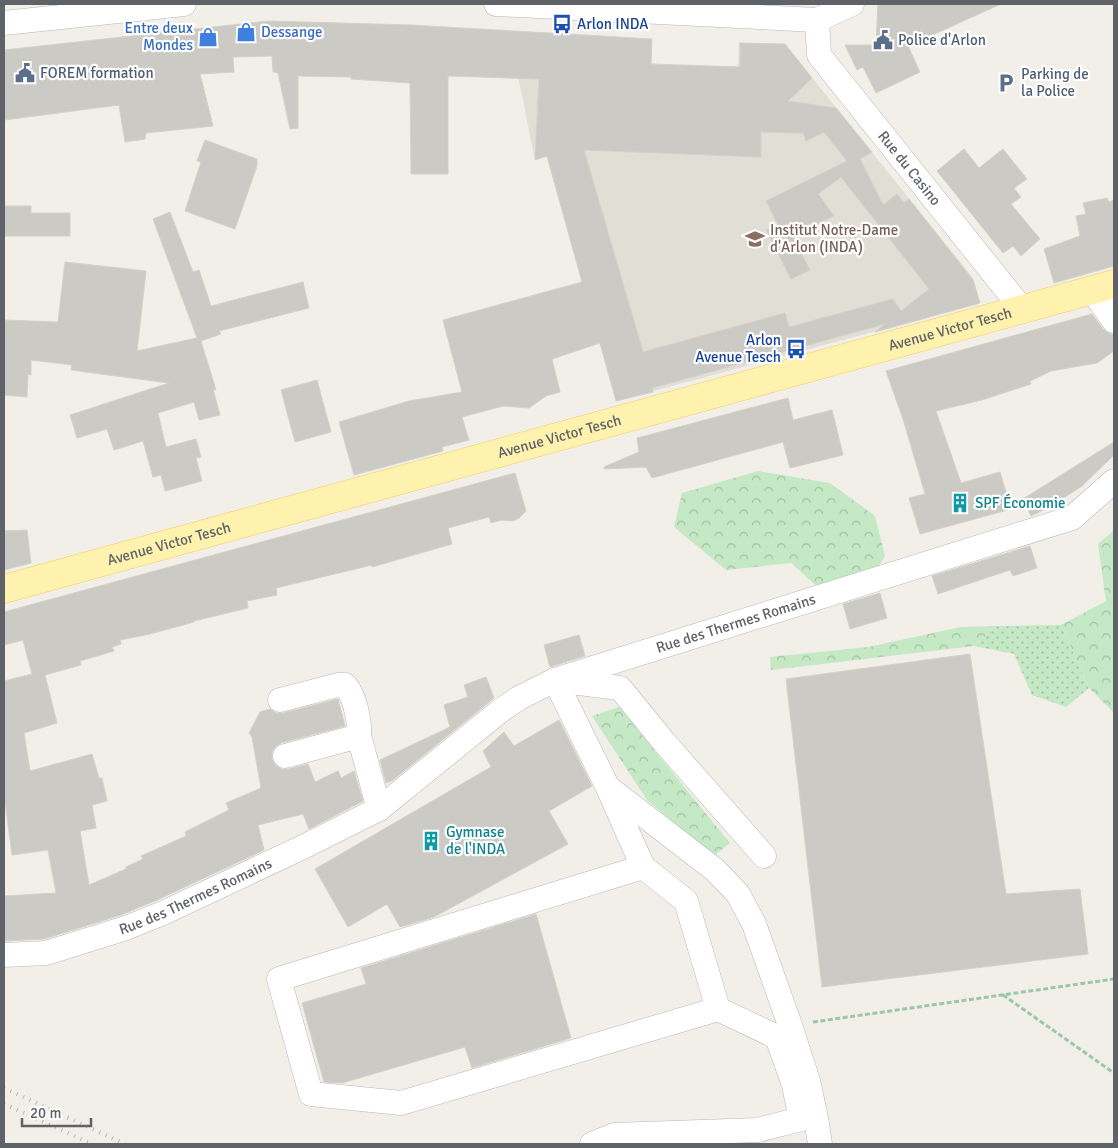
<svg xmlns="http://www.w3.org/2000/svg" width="1118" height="1148" viewBox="0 0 1118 1148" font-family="Signika,sans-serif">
<defs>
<pattern id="grass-dots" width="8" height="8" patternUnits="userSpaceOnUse" patternTransform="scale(1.25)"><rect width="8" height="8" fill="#c5e8c5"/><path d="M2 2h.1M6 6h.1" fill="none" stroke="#a3c0a4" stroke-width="1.8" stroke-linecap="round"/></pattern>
<pattern id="forest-crowns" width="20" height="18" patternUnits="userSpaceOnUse" patternTransform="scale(1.25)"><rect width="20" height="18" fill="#c5e8c5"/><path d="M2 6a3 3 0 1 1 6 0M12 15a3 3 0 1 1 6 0" fill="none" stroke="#a3c0a4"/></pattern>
</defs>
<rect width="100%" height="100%" fill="#f1efe8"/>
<!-- education -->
<path fill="#e1ded6" d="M517 31 652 39 651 65 738 67 739 43 785 44 973 278 980 303 616 401 547 157 535 160 515 61Z"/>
<!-- grass -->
<path fill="url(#grass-dots)" d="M1061 625 1089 688 1066 707 1032 695 1014 654 974 646 996 626Z"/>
<!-- forest -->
<path fill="url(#forest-crowns)" d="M758 471 830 483 875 516 885 556 875 572 821 590 791 563 726 570 674 527 682 493Z
M1114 530V713L1089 688 1061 625 1106 601 1098 544Z
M996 626 974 646 771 670 770 657 868 647 961 627Z
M619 707 730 843 714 856 647 800 592 716Z"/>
<!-- building -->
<path fill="#cccac5" stroke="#d6d1c6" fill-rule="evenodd" d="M878 4H1001L908 46 920 72 876 93 863 67 857 70 845 45H876Z
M268 21 411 25 652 39 651 64 740 67V43L785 44 812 78 788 101 836 108 872 152 860 159 883 205 897 194 904 203 909 199 973 280 980 303 875 332 885 324 652 388 653 392 616 401 600 343 552 359 560 392 546 396 529 408 503 406 462 417 469 440 442 447 443 451 354 475 339 422 409 401 462 392 443 320 582 282 547 156 535 160 539 79 448 76V174H411L410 83 351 79V77L298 76V128L290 129 278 73 273 72 272 56 233 57 234 72 200 74 213 126 146 133 145 139 125 142 119 105 4 120V50ZM761 132 803 133 806 141 824 132 847 161 766 201 778 225 766 230 791 279 810 270 792 236 834 216 818 194 841 177 929 289 901 311 893 299 789 327 785 313 643 352 584 150 761 157Z
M205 140 257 159V166L235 229 185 211 201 162 197 161Z
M964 149 979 168 1003 149 1027 179 1014 188 1021 197 1011 204 1040 239 1021 256 1013 246 1003 253 937 171Z
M1107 198 1109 202 1114 200V266L1054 283 1044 249 1080 236 1076 216 1086 214 1083 203Z
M4 206H31V213H70V236H4Z
M170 212 193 272 199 270 211 306 303 282 309 308 219 331 221 334 201 341 216 390 213 389 220 415 199 420 194 402 158 413 166 447 196 439 201 457 196 458 202 481 165 491 161 475 153 477 143 441 114 450 107 429 77 438 70 415 169 383 71 370 72 365 31 360V375L28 374 27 397 4 395V320L58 322 65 262 146 271 137 351 197 338 153 219Z
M1092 314 1103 329 1108 333 1114 335V351L1097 363 1051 371 1030 381 1031 384 982 400 936 411 961 483 1000 472 1011 509 920 534 909 498 925 494 903 419 886 371Z
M317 380 331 432 295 442 281 390Z
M788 398 793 420 832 410 843 455 790 468 783 442 652 478 646 467 604 469V467L639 452 637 438Z
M1114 442V455L1082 486 1048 508 1031 516 1023 499Z
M515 473 526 511 519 518 513 521 502 520 491 523 489 517 448 528 452 544 372 567V565L276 588 277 595 247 601 248 608 194 621V622L150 634 120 640 121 644 112 647 114 651 80 661 81 665 45 675 57 723 24 733 30 771 92 754 99 778H102L107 801 92 805 96 828 80 831 89 885 126 869V867L143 859 141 856 186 836 185 832 229 810 226 803 261 788 252 737 249 733 260 712 270 709 276 713H283L338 699 345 726 281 743 275 747 272 752V759L276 766 282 769H289L308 764 315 782 338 771 341 778 354 771 363 801 309 829 303 814 258 825 264 850 157 900 121 915 44 939 4 941V896L56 893 48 850 12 855 5 802H4V681L32 674 23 640 4 645V612Z
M27 530 31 563 4 570V531Z
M1030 546 1037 568 1013 576 1010 570 938 594 932 576Z
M880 593 887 618 850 629 843 604Z
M579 635 585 656 550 667 544 645Z
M970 654 1006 894 1080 889 1088 954 822 987 786 679Z
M486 677 494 698 393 780 386 783 380 760 450 727 444 705 468 697 464 685Z
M559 720 592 786 549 811 568 844 434 917 400 927 387 904 348 927 315 869 491 767 483 751 504 732 514 746Z
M536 914 571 1038 472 1068 465 1047 342 1083 324 1082 302 1003 366 984 361 968Z"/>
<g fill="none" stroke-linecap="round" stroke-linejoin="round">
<defs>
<g id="minor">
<path d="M496 4 817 20 852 4"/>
<path id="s1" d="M817 20 819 55 1022 309"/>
<path d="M4 23 184 4"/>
<path d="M1092 290 1114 321"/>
<path d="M555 680 608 788 643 867 686 901 718 1009 401 1103 311 1094 279 979 643 867"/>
<path d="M563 681 620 688 664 742 764 856"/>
<path d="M280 700 338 685H345C355 696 360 721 359 736"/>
<path d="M285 756 359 736 379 809"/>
<path d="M610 789 715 870 738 894 754 924 790 1025 808 1081 816 1118 820 1144"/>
<path id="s2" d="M4 955 46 953 126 928 163 913 303 847 379 809 500 711 519 698 555 680 1072 518 1114 481"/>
<path d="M592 1144 614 1135 758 1130 801 1119 794 1085 777 1037 718 1009"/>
</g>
<g id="major">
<path id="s3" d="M4 589 1114 284"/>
</g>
</defs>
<!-- minor casing -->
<use href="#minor" stroke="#b5b8bc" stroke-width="25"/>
<!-- major casing -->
<use href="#major" stroke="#f2c960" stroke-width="29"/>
<!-- path -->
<path stroke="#9cc7a9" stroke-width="3" stroke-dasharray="5 2.5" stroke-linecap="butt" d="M1003 995 1114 1073
M813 1022 1114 979"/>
<!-- minor -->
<use href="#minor" stroke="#fff" stroke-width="24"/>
<!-- major -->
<use href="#major" stroke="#fff2af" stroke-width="28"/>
<!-- rail -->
<path stroke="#b6b7b8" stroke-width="4" stroke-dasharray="1 6" stroke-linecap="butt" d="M4 1088 125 1144
M4 1104 92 1144"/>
</g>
<!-- icons -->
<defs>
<symbol id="bus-bare" viewBox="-9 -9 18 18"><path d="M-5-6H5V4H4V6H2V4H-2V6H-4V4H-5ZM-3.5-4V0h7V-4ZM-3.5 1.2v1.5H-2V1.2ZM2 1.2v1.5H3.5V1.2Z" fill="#1a4fb4" stroke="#fff" stroke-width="2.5" paint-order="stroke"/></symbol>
<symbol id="shop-bare" viewBox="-9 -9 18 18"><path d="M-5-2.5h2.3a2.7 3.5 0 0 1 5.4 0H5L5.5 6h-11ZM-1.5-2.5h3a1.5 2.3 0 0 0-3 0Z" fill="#3f7fe0" stroke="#fff" stroke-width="2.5" paint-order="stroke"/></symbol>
<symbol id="civic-bare" viewBox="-9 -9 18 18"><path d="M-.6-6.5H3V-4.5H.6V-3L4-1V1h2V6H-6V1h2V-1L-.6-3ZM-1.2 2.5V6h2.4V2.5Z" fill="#5c6f8a" stroke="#fff" stroke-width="2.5" paint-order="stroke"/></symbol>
<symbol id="parking-bare" viewBox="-9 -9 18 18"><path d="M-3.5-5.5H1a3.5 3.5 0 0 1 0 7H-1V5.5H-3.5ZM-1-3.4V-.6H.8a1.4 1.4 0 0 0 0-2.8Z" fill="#5c6f8a" stroke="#fff" stroke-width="2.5" paint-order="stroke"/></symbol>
<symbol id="school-bare" viewBox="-9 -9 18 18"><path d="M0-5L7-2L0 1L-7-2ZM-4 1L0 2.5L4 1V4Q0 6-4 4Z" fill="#8d6e63" stroke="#fff" stroke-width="2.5" paint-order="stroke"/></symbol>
<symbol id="building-bare" viewBox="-9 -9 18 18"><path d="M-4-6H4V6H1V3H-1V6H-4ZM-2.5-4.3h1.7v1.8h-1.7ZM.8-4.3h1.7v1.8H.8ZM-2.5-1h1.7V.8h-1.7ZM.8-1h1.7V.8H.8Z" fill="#0f9aa8" stroke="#fff" stroke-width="2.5" paint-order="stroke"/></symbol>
</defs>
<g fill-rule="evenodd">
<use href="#bus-bare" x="548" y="10" width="28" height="28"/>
<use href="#shop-bare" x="232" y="18" width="28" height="28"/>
<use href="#shop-bare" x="194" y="23" width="28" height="28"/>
<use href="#civic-bare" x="869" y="26" width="28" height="28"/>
<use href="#civic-bare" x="11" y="59" width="28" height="28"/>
<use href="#parking-bare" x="992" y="69" width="28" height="28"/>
<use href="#school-bare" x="741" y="225" width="28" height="28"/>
<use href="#bus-bare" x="782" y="335" width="28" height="28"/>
<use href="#building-bare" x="946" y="489" width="28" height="28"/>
<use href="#building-bare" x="417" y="827" width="28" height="28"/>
</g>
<g text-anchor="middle" stroke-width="4.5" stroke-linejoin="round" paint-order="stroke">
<!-- transit labels -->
<g font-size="15" fill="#164399" stroke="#fff" text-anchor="start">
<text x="577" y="29">Arlon INDA</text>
<text x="781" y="345" text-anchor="end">Arlon<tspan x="781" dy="17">Avenue Tesch</tspan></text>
</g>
<!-- shop labels -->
<g font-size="15" fill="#366cbe" stroke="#fff" text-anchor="end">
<text x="193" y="33">Entre deux<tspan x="193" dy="17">Mondes</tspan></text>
<text x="261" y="37" text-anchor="start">Dessange</text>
</g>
<!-- service labels -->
<g font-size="15" fill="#4e5e75" stroke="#fff" text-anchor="start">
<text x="898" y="45">Police d'Arlon</text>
<text x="40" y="78">FOREM formation</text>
<text x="1021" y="79">Parking de<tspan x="1021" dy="17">la Police</tspan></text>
</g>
<!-- street labels -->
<g font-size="15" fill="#5f6368" stroke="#fff">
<text dy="5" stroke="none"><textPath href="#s1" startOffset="180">Rue du Casino</textPath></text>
<text dy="5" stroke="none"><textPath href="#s3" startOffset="981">Avenue Victor Tesch</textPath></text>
<text dy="5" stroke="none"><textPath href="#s3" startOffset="576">Avenue Victor Tesch</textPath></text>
<text dy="5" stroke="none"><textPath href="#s3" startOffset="171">Avenue Victor Tesch</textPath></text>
<text dy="5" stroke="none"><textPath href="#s2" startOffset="814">Rue des Thermes Romains</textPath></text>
<text dy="5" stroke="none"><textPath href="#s2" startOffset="202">Rue des Thermes Romains</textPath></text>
</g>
<!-- education labels -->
<g font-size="15" fill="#785e54" stroke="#fff" text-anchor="start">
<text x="770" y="235">Institut Notre-Dame<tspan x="770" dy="17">d'Arlon (INDA)</tspan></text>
</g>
<!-- culture labels -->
<g font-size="15" fill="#0d838f" stroke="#fff" text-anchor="start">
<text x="975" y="508">SPF Économie</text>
<text x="446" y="837">Gymnase<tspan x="446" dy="17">de l'INDA</tspan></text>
</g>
</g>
<!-- border -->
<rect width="1118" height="1148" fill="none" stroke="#5f6368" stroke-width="10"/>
<!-- scale -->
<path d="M22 1118v8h69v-8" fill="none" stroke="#5f6368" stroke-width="2.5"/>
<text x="30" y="1118" font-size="15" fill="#5f6368" stroke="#ffffff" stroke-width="4" paint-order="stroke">20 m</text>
</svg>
